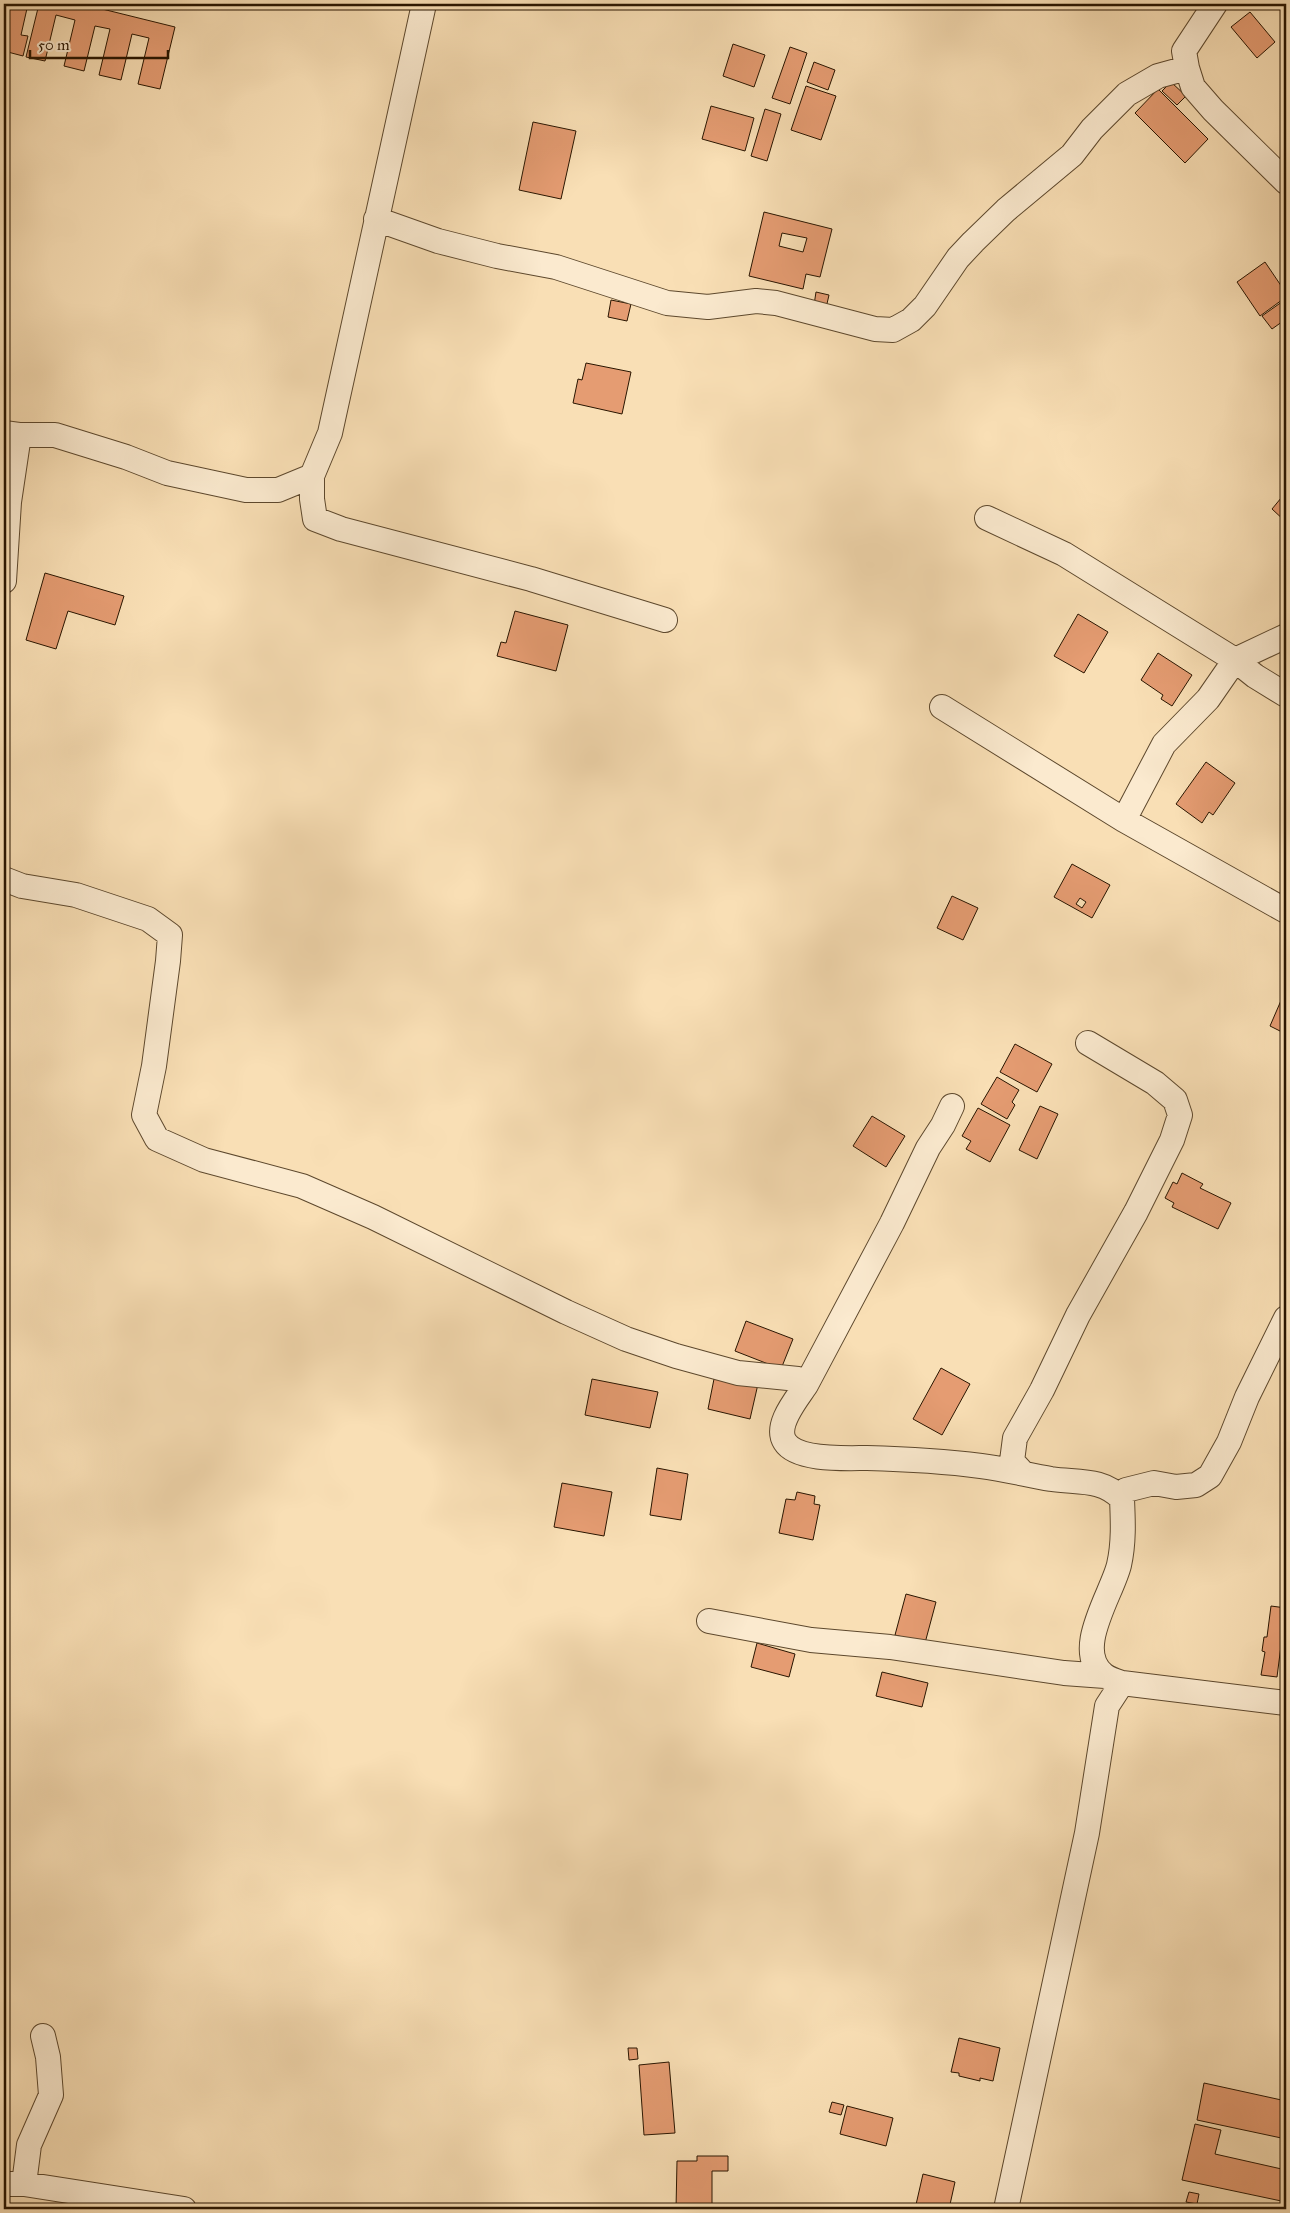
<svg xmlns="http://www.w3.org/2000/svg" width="1290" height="2213" viewBox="0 0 1290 2213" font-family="'IM FELL Great Primer',serif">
<rect width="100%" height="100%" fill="#f9dfb5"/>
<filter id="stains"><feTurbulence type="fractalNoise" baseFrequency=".004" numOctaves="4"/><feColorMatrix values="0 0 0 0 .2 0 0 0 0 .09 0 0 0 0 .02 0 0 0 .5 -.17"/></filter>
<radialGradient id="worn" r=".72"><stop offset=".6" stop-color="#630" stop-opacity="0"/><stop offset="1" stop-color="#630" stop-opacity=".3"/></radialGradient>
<!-- building -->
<path fill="#e59c72" stroke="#291500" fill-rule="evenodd" d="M10 4H28L21 35 28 36 23 56 4 51V32Z
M39 4H82L175 27 160 89 138 84 149 38 132 34 121 80 99 75 110 29 95 26 84 71 64 66 75 20 56 15 45 61 26 57Z
M1250 12 1275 42 1257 58 1231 27Z
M733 44 765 55 754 87 723 76Z
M790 47 807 53 790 104 772 98Z
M814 62 835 70 828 90 807 82Z
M1171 82 1186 96 1177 105 1162 91Z
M806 86 836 96 821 140 791 130Z
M1158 89 1208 139 1185 163 1135 113Z
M711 106 754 118 745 151 702 139Z
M765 109 781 114 767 161 751 156Z
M533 122 576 131 561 199 519 190Z
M764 212 832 229 820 277 806 274 803 289 749 276ZM782 233 807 238 803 252 779 246Z
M1265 262 1286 293V297L1260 316 1237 282Z
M816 292 829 295 826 308 814 305Z
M1286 299V319L1272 329 1262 316Z
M611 300 631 304 627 321 608 317Z
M586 363 631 372 622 414 573 403 578 379 582 380Z
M1286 492V522L1272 509Z
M45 573 124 596 115 625 68 611 56 649 26 640Z
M515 611 568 625 556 671 497 656 501 642 506 643Z
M1078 614 1108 632 1084 673 1054 656Z
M1158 653 1192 675 1172 706 1161 699 1163 695 1141 680Z
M1206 762 1235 783 1213 815 1209 812 1202 823 1176 804Z
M1072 864 1110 885 1092 918 1054 897ZM1080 898 1086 902 1082 908 1076 904Z
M952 896 978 908 963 940 937 928Z
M1286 989V1034L1270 1026Z
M1015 1044 1052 1064 1037 1092 1000 1072Z
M997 1077 1019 1090 1012 1102 1015 1105 1007 1119 981 1104Z
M1040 1106 1058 1114 1037 1159 1019 1150Z
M978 1108 1010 1125 990 1162 966 1149 971 1141 962 1136Z
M872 1116 905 1136 886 1167 853 1146Z
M1182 1173 1203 1184 1200 1188 1231 1203 1218 1229 1172 1207 1174 1203 1165 1198 1173 1182 1177 1184Z
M746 1321 793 1339 781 1369 735 1351Z
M941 1368 970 1384 942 1435 913 1419Z
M715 1374 758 1384 750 1419 708 1409Z
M592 1379 658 1392 650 1428 585 1415Z
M657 1468 688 1474 681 1520 650 1515Z
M562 1483 612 1492 604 1536 554 1527Z
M797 1492 815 1496 814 1504 820 1505 813 1540 779 1533 786 1499 795 1500Z
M906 1594 936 1602 925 1643 895 1635Z
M1271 1606 1286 1608V1623L1284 1622 1277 1677 1261 1675 1265 1652 1262 1651 1264 1637H1267Z
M757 1643 795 1654 789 1677 751 1667Z
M1286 1653V1679L1283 1678Z
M882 1672 928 1683 922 1707 876 1696Z
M959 2038 1000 2048 993 2081 980 2078V2081L959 2076V2073L951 2072Z
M628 2048H637L638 2059 629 2060Z
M669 2062 675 2133 644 2135 639 2065Z
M1204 2083 1286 2101V2139L1197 2120Z
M832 2102 844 2105 841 2115 829 2112Z
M847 2106 893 2118 886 2146 840 2134Z
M1195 2124 1221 2130 1215 2154 1286 2170V2202L1182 2180Z
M697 2156H728V2171H712V2209H676L677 2161H697Z
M923 2174 955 2182 949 2209H915Z
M1189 2192 1199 2194 1197 2204 1186 2202Z"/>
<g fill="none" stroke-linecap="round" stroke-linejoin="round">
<defs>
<path id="minor" d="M1215 4 1184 51 1187 68 1193 87 1213 110 1286 182
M376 219 438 241 497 256 556 267 667 303 708 307 756 301 776 303 875 329 893 330 911 320 925 306 958 258 973 242 1006 210 1072 155 1092 129 1127 94 1158 76 1187 68
M4 433 19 435H55L126 457 167 473 246 490H278L312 476 330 433 424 4
M312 476V499L315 519 341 529 531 579 665 620
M987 518 1064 554 1235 660 1255 676 1286 695
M4 581 9 502 19 435
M942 707 1124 820 1286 911
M1124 820 1164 744 1208 699 1235 660 1286 636
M4 879 22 886 76 895 148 919 170 935 168 961 154 1066 144 1115 157 1139 204 1160 302 1186 373 1217 566 1312 626 1339 676 1356 738 1373 798 1379 806 1385C797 1399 774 1425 785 1442 797 1461 847 1458 867 1458 905 1459 943 1461 981 1466 1004 1469 1028 1475 1051 1479 1078 1483 1102 1478 1122 1499 1123 1521 1124 1543 1119 1565 1112 1594 1072 1651 1104 1675 1109 1679 1116 1681 1122 1683L1286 1703
M806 1385 892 1223 928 1148 943 1125 952 1106
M1023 1473 1012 1461 1015 1438 1042 1390 1078 1315 1136 1212 1172 1140 1180 1115 1175 1100 1155 1083 1088 1043
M1122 1499 1126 1490 1154 1483 1176 1487 1196 1485 1210 1476 1229 1442 1247 1397 1286 1318
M709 1621 811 1640 890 1647 1064 1673 1105 1676
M4 2184H24L184 2209
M24 2184 29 2145 51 2095 48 2057 43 2036
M1006 2209 1087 1833 1107 1706 1122 1683"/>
</defs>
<!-- minor casing -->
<use href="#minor" stroke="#5d482d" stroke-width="26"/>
<!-- minor -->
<use href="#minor" stroke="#fbeacf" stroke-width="24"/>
</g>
<!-- margin -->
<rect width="1290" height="2213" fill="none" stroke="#f9dfb5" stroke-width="20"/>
<rect x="5" y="5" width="1280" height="2203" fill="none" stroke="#291500" stroke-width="2.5"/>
<rect x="10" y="10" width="1270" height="2193" fill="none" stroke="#291500"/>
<!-- scale -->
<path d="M30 50v8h138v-8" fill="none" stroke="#291500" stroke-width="2.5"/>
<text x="38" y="50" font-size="15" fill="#291500" stroke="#fbeacf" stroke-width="4" paint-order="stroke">50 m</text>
<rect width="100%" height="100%" filter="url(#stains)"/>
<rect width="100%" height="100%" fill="url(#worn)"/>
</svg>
